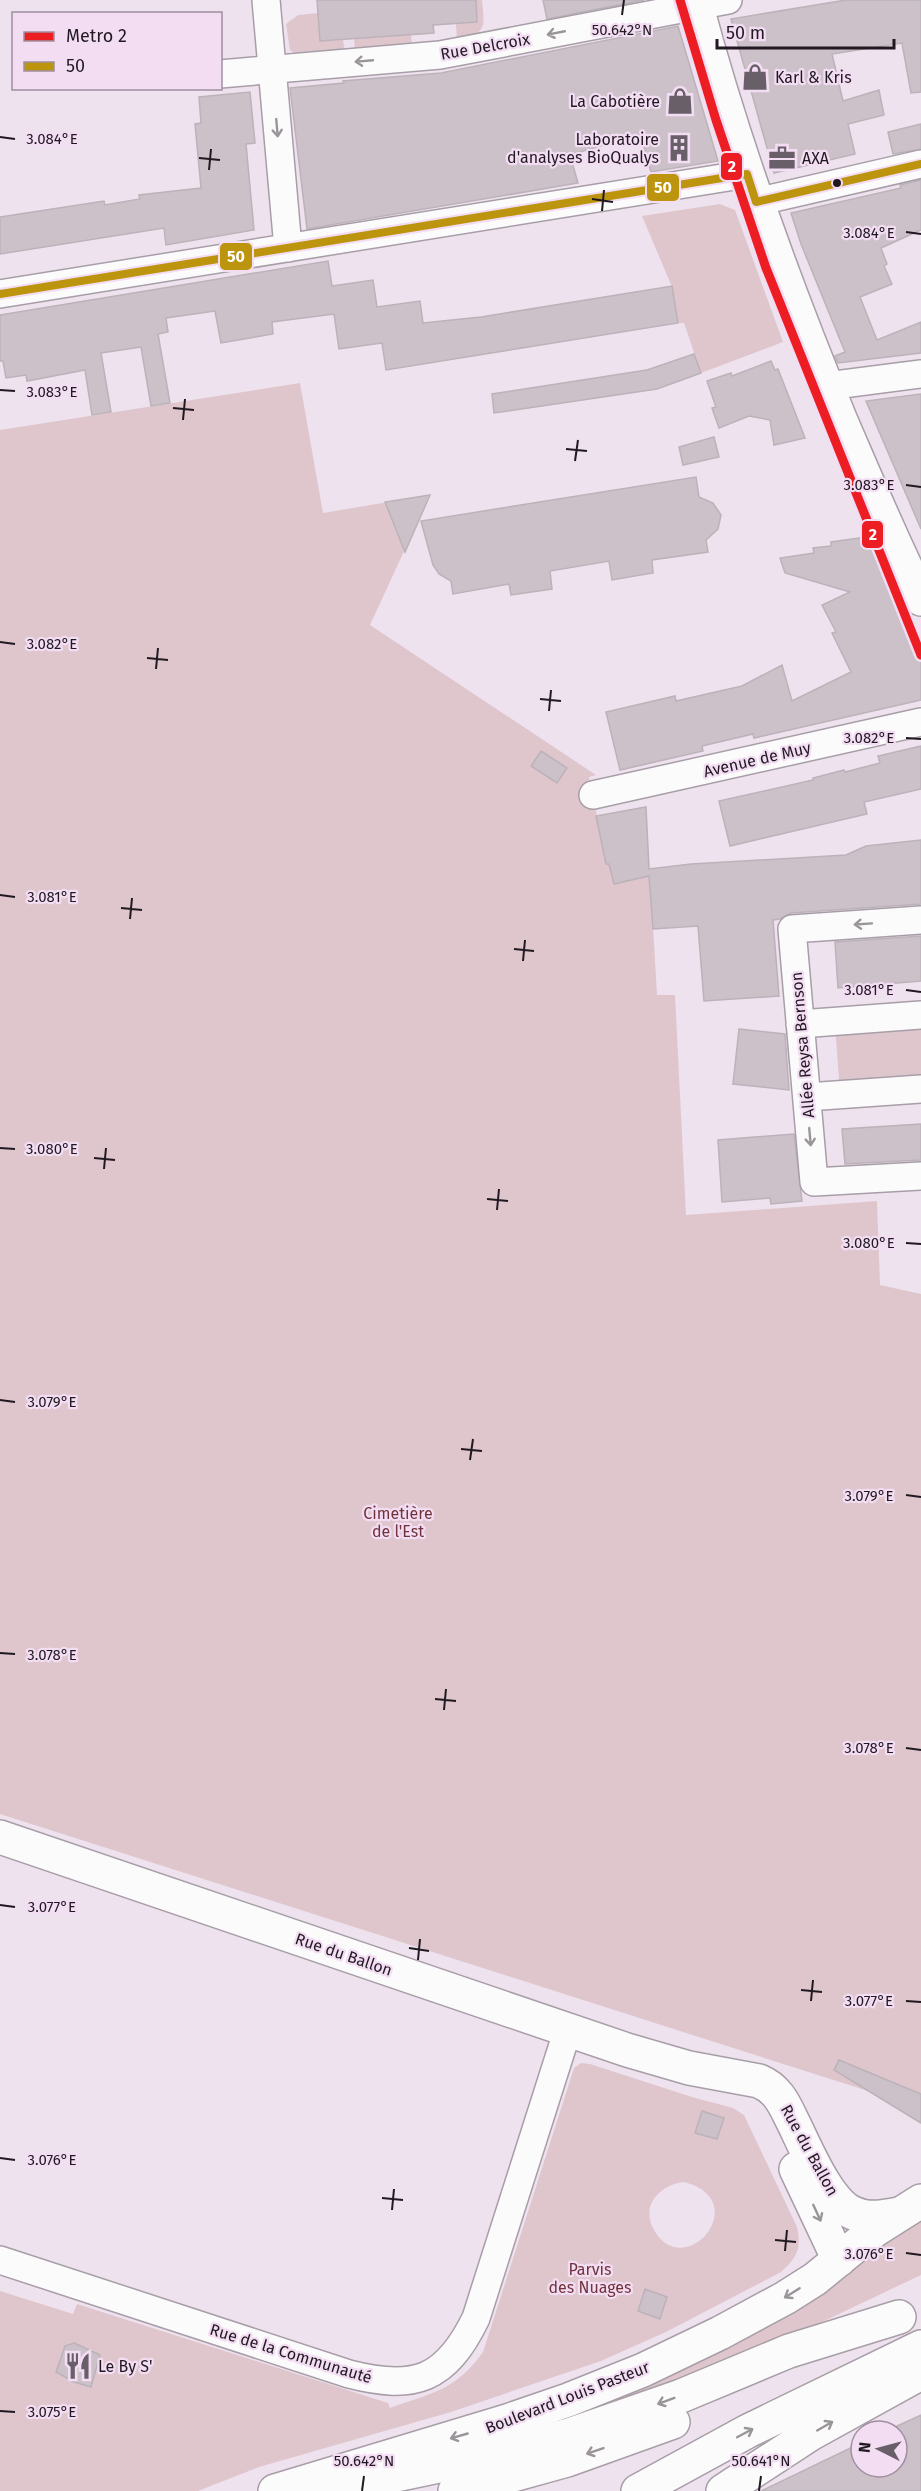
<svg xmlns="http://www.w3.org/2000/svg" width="921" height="2491" viewBox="0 0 921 2491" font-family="'Fira Sans',sans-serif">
<rect width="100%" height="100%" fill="#eee2ee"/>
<!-- green -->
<path fill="#dfc6cd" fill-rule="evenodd" d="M476 0H482C485 30 486 32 457 41L456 24 477 22Z
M318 13 320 41 343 40 345 53 299 56 290 50 286 24 298 15Z
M411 35 412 47 355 52 354 39Z
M720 204 735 210 783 342 701 373 684 323H678L672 287 642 216Z
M300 383 323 513 430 495 370 625 596 775 589 777 597 816 646 807 657 995H675L686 1215 877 1201 880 1285 921 1294V2123L868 2091 0 1814V430Z
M921 1006V1099L841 1106 834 1012Z
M581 2063 590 2064 692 2097 733 2108 744 2115 797 2227C802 2248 797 2258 781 2272L668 2331 601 2361 451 2412 259 2467 198 2491H0V2291L73 2314 77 2304 388 2403 390 2408C432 2393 456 2390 483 2352L574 2068ZM684 2182C755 2200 685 2284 654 2230 640 2205 660 2185 684 2182Z
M921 2215V2275L702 2379 460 2455Z"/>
<!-- building -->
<path fill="#ccc1c9" stroke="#bcb2b9" stroke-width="1.5" d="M317 0H476L477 22 433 25 434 33 320 41Z
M543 0H644L547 19Z
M846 0H921V92L911 93 902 43 832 54 843 101 879 90 884 115 848 124 855 154 774 173 731 19Z
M678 26 718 161 651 172 640 134 570 155 578 183 307 229 290 88 344 83 343 81 441 73Z
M250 92 255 143 246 144 254 230 166 245 164 228 0 254V217L104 201 105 205 140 199 139 195 201 188 195 124 201 123 199 97Z
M921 124V149L893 154 888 132Z
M921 180V230L881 248 887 264 884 266 892 284 860 297 877 340 921 322V353L838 363 835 356 845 352 801 244 791 213 901 188 900 185Z
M328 261 332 286 373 280 377 307 420 301 423 323 481 317 672 286 678 323 386 370 382 343 339 349 334 314 272 322 273 334 221 343 215 311 166 318 168 332 158 334 170 403 151 406 141 347 101 353 111 412 92 415 85 370 27 381 26 375 6 378 3 361H0V315Z
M694 354 701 373 657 389 494 413 492 394 647 370Z
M771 361 775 370 778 369 805 438 774 445 770 420 749 416 719 428 712 408 716 407 707 381 731 373 732 376Z
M921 394V529L866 401Z
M714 437 719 457 683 465 679 447Z
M696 477 699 497 713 503 721 515 718 529 706 540 708 552 652 560 653 573 612 580 609 561 550 571 552 589 511 595 509 584 453 594 451 581 439 574 433 565 421 521Z
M430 495 405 552 385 502Z
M866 537 921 652V700L754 738 753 734 702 746 703 751 620 770 606 712 675 696 676 701 742 686 782 665 792 701 851 672 832 633 836 632 822 605 850 592 785 573 780 558 814 553 813 548 831 546V542Z
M921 746V789L864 802 867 814 730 846 719 801 813 780V778L844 770 845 772 880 763 878 756Z
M541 751 567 768 557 783 531 766Z
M646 807 649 869 691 864 846 855 866 846 921 840V904L791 913 780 919 773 920 779 996 704 1001 698 926 653 929 649 876 614 884 609 864H606L596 816Z
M921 936V981L838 988 835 942Z
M739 1029 785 1034 789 1090 733 1084Z
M921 1124V1160L845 1164 842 1129Z
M794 1134 802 1201 771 1204 770 1198 722 1202 718 1140Z
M839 2060 921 2094V2123L834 2070Z
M702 2111 724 2118 717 2139 695 2133Z
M645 2289 667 2297 660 2319 638 2311Z
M74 2343 100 2355 91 2387 74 2382 56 2372 65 2346Z
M921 2415V2491H761L861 2443V2467H897V2426Z"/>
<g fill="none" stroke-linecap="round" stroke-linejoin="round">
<defs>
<path id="street" d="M266 0 288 248
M220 74 440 55 728 0
M756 202 921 164
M0 294 747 174
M827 386 921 374
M593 795 921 722
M921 920 792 929 814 1182 921 1176
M800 1024 921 1015
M807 1097 921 1089
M0 2260 349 2374C415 2391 446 2380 476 2318L568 2029"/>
<path id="secondary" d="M695 0C733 144 784 283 841 421 867 481 892 541 921 599
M0 1837 627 2050 689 2068 759 2081C776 2088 783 2101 791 2118 804 2143 826 2201 853 2213 868 2220 884 2217 899 2214
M796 2169 839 2260
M275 2491 507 2421 568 2400 643 2370 720 2333 785 2298 815 2279 875 2230 921 2201"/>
<path id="highway" d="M320 2491 467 2460 569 2435 681 2396 789 2351 899 2317
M455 2491 567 2460 673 2422
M638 2491 748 2431 921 2347
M723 2491 812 2433 921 2373"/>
</defs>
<!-- street casing -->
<use href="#street" stroke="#a79ea7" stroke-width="30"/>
<!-- secondary casing -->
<use href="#secondary" stroke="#a79ea7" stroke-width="36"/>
<!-- highway casing -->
<use href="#highway" stroke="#a79ea7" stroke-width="36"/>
<!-- street -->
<use href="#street" stroke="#fcfbfc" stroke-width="27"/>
<!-- secondary -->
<use href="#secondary" stroke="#fcfbfc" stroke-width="33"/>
<!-- highway -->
<use href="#highway" stroke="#fcfbfc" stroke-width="33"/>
<defs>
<path id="bus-1" d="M0 294 747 174 756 202 921 164"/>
</defs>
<!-- bus-1 casing -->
<use href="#bus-1" stroke="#f3ddf3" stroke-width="12"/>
<!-- bus-1 -->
<use href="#bus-1" stroke="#bc940d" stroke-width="8"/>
<defs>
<path id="metro-1" d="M680 0 716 120 766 268 921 655"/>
</defs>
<!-- metro-1 casing -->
<use href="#metro-1" stroke="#f3ddf3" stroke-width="14"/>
<!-- metro-1 -->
<use href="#metro-1" stroke="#ed1d24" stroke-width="9"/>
</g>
<!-- one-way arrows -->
<defs><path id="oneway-shaft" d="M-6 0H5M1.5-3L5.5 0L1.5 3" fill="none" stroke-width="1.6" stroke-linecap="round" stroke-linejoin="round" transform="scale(1.5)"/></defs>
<g stroke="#999599">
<use href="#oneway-shaft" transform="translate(556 33) rotate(169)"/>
<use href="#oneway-shaft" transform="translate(364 61) rotate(175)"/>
<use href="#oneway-shaft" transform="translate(277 128) rotate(85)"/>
<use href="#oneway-shaft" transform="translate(863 924) rotate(176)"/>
<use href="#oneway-shaft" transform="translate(810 1137) rotate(85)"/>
<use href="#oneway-shaft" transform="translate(817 2213) rotate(65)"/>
<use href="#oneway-shaft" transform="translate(792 2293) rotate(148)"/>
<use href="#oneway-shaft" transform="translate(666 2401) rotate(160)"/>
<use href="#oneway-shaft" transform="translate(825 2426) rotate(-30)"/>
<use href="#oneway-shaft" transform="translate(745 2433) rotate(-28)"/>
<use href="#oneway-shaft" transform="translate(459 2436) rotate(164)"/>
<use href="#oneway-shaft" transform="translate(595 2451) rotate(161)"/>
</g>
<!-- ticks -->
<path fill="none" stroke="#211921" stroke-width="2" d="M622 15 624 0M0 137 15 139M199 158 220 160M209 170 211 149M592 199 613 202M602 211 604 190M906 232 921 234M0 390 15 391M173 408 194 410M183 420 185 399M566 449 587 451M575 461 578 440M906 485 921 487M0 642 15 644M147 658 168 660M156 669 158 648M540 699 561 701M549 711 551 690M906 738 921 739M0 895 15 897M121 908 142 910M130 919 132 898M514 949 534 951M523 961 525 940M906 990 921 992M0 1148 15 1149M94 1158 115 1160M104 1169 106 1148M487 1199 508 1201M497 1210 499 1189M906 1243 921 1244M0 1400 15 1402M461 1449 482 1451M470 1460 473 1439M906 1495 921 1497M0 1653 15 1654M435 1699 456 1701M444 1710 446 1689M906 1748 921 1750M0 1905 15 1907M409 1948 429 1951M418 1960 420 1939M801 1990 822 1992M811 2001 813 1980M906 2001 921 2002M0 2158 15 2160M382 2198 403 2200M392 2210 394 2189M775 2240 796 2242M785 2251 787 2230M906 2253 921 2255M0 2411 15 2412M362 2491 364 2476M759 2491 761 2476"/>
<!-- icons -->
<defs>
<symbol id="shop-bare" viewBox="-9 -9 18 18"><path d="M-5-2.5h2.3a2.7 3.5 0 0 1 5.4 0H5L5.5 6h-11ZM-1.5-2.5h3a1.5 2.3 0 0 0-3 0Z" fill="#695f69" stroke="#f3ddf3" stroke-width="2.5" paint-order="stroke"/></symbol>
<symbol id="building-bare" viewBox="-9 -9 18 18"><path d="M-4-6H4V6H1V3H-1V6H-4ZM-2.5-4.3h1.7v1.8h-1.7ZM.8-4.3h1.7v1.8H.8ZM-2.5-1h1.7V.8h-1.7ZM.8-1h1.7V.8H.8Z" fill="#695f69" stroke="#f3ddf3" stroke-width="2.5" paint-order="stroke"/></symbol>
<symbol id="office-bare" viewBox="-9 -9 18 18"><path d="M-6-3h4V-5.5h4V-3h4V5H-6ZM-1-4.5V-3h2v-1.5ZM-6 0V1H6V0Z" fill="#695f69" stroke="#f3ddf3" stroke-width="2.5" paint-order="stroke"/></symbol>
<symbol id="restaurant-bare" viewBox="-9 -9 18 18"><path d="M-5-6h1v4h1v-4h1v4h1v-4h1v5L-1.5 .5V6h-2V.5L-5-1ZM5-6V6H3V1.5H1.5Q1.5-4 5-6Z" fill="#695f69" stroke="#f3ddf3" stroke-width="2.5" paint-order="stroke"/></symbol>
</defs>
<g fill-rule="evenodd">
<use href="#shop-bare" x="736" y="58" width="38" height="38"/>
<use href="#shop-bare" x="661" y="82" width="38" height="38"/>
<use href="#building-bare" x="660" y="129" width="38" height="38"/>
<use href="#office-bare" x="763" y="139" width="38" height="38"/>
<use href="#restaurant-bare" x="59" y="2347" width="38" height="38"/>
</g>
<!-- markers -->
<circle fill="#211921" stroke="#f3ddf3" stroke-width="2" cx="837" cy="183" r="5"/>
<g text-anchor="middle" stroke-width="4.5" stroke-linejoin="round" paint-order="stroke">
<!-- street labels -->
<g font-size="16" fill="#211921" stroke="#f3ddf3">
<text transform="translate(485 46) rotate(-10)" y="6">Rue Delcroix</text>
<text transform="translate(757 759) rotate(-13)" y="6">Avenue de Muy</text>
<text transform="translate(802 1045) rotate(-95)" y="6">Allée Reysa Bernson</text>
<text transform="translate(344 1954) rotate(19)" y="6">Rue du Ballon</text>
<text transform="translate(810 2150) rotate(61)" y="6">Rue du Ballon</text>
<text transform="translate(291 2353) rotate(17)" y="6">Rue de la Communauté</text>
<text transform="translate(567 2397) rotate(-21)" y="6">Boulevard Louis Pasteur</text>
</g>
<!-- poi labels -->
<g font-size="16" fill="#211921" stroke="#f3ddf3" text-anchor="start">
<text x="775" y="83">Karl &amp; Kris</text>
<text x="660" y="107" text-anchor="end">La Cabotière</text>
<text x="659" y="145" text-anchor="end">Laboratoire<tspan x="659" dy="18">d'analyses BioQualys</tspan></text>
<text x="802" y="164">AXA</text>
<text x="98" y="2372">Le By S'</text>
</g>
<!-- park labels -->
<g font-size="16" fill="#71333b" stroke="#f3ddf3">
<text x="398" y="1519">Cimetière<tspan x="398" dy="18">de l'Est</tspan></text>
<text x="590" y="2275">Parvis<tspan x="590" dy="18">des Nuages</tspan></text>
</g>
</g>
<g font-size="15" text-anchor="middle" fill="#211921" stroke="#f3ddf3" stroke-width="4.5" stroke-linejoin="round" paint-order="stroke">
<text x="622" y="35">50.642°N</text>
<text x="52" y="144">3.084°E</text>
<text x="869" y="238">3.084°E</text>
<text x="52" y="397">3.083°E</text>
<text x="869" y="490">3.083°E</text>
<text x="52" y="649">3.082°E</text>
<text x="869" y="743">3.082°E</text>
<text x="52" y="902">3.081°E</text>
<text x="869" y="995">3.081°E</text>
<text x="52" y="1154">3.080°E</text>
<text x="869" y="1248">3.080°E</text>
<text x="52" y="1407">3.079°E</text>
<text x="869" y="1501">3.079°E</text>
<text x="52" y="1660">3.078°E</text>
<text x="869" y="1753">3.078°E</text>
<text x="52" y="1912">3.077°E</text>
<text x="869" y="2006">3.077°E</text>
<text x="52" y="2165">3.076°E</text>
<text x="869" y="2259">3.076°E</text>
<text x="52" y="2417">3.075°E</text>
<text x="364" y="2466">50.642°N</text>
<text x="761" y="2466">50.641°N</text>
</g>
<g stroke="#f3ddf3" stroke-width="2">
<rect x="720" y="152" width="23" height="29" rx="6" fill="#ed1d24"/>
<rect x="646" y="173" width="34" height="29" rx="6" fill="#bc940d"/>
<rect x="219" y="242" width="34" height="29" rx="6" fill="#bc940d"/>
<rect x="861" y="520" width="23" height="29" rx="6" fill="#ed1d24"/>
</g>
<g font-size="16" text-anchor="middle" font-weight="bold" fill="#fff">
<text x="732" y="172">2</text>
<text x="663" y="193">50</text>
<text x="236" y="262">50</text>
<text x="873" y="540">2</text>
</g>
<!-- legend -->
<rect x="12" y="12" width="210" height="78" fill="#f3ddf3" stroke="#9f8f9f" stroke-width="1.5"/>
<rect x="24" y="32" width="30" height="9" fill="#ed1d24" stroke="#9f8f9f" stroke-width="1.5"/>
<text x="66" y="42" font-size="18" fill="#211921">Metro 2</text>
<rect x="24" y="62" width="30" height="9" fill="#bc940d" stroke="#9f8f9f" stroke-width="1.5"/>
<text x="66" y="72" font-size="18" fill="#211921">50</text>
<!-- north arrow -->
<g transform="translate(879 2449) rotate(276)"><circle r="28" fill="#f3ddf3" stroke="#9f8f9f" stroke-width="1.5"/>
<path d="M0-4.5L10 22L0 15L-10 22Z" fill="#695f69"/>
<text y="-9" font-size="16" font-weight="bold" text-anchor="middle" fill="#211921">N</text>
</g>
<!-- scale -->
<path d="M717 39v9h177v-9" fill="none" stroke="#211921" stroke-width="3"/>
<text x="726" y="39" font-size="18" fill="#211921" stroke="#f3ddf3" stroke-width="4.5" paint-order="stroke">50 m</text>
</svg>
